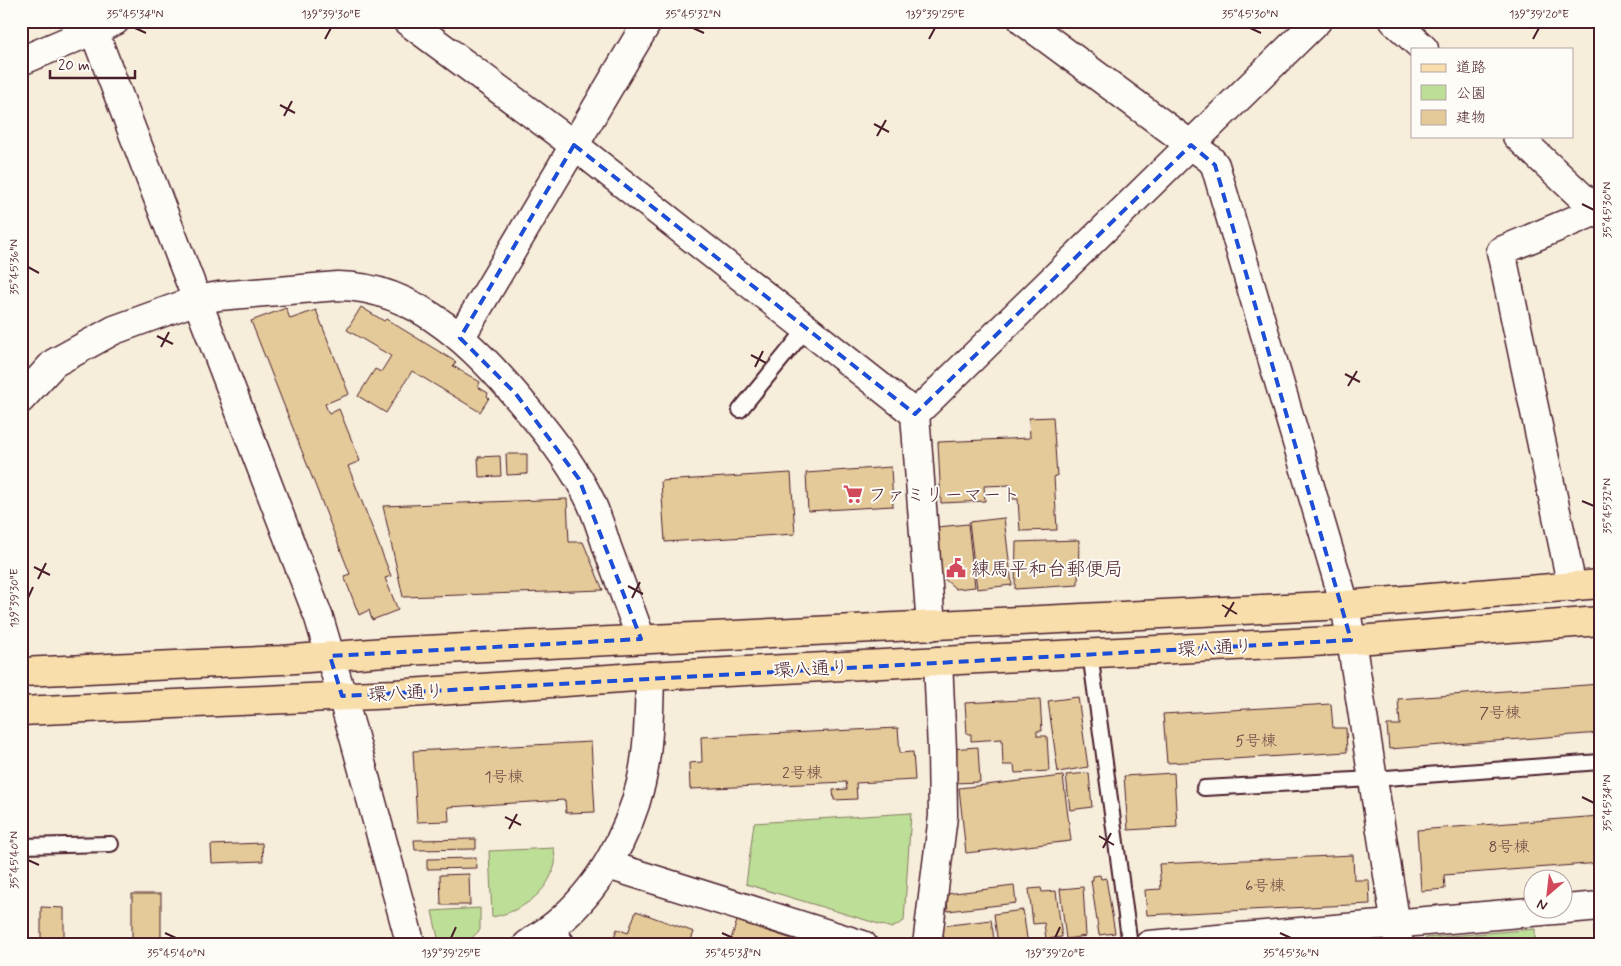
<svg xmlns="http://www.w3.org/2000/svg" width="1621" height="966" viewBox="0 0 1621 966" font-family="Mynerve,'Klee One',sans-serif">
<rect width="100%" height="100%" fill="#f6eddb"/>
<filter id="ink" filterUnits="userSpaceOnUse"><feTurbulence type="fractalNoise" baseFrequency=".02" numOctaves="2"/><feDisplacementMap in="SourceGraphic" scale="10" xChannelSelector="R" yChannelSelector="G"/><feConvolveMatrix kernelMatrix="1 2 1 2 8 2 1 2 1" color-interpolation-filters="sRGB"/></filter>
<g filter="url(#ink)">
<!-- green -->
<path fill="#bdde97" stroke="#847e61" d="M911 813 904 921 892 928 746 884 754 823Z
M554 848C554 853 556 859 555 864 548 894 520 912 492 917L489 851Z
M480 908V930C465 945 458 949 438 938L432 911Z
M1535 929V945H1421L1426 938Z"/>
<!-- building -->
<path fill="#e4ca99" stroke="#4a1f2b" d="M361 307 384 321 386 319 456 362 453 366 480 382 478 387 488 393 487 396 489 398 480 412 412 371 386 413 358 396 375 369 381 372 391 356 347 330Z
M286 308 290 319 316 310 349 394 325 404 329 414 339 409 360 461 348 466 391 576 385 578 398 610 372 620 369 610 359 615 344 576 350 574 251 321Z
M1053 417 1057 476H1054L1057 530 1020 531 1018 499H1012L1011 485 984 486 985 501 941 503 938 442 1030 438 1029 418Z
M506 454H527V474L507 475Z
M500 456 501 476 479 477 478 457Z
M891 467 893 506 808 511 806 473Z
M791 473 795 534 665 542 661 481Z
M567 499 569 542H583L603 590 403 597 383 506Z
M1004 518 1012 585 977 589 969 522Z
M968 524 975 587 956 589 942 577 937 527Z
M1079 540 1078 585 1015 589 1016 542Z
M1600 684V733L1389 749 1387 725H1400L1398 699Z
M1078 697 1088 767 1058 772 1048 701Z
M1040 699 1042 731H1037V736H1047L1049 771 1015 773 1014 765H1003L1002 739 971 741V734H967L965 703Z
M1331 704 1333 728H1346L1347 752 1167 763 1163 714Z
M898 728 900 753 913 752 915 780 856 783 857 799 834 800 833 790 847 789 846 782 690 789 689 763 702 762 701 737Z
M591 742 595 812 566 813 565 800 448 807 449 821 417 822 413 751Z
M978 747 980 782 952 783 950 749Z
M1089 773 1092 807 1070 810 1066 775Z
M1174 773 1177 827 1128 830 1124 776Z
M1063 776 1071 841 966 853 959 788Z
M1600 816V863L1444 875 1445 889 1421 891 1417 830Z
M476 839V849L415 850 414 840Z
M262 843 263 861 212 863 211 845Z
M1353 855 1354 880H1369L1370 904 1147 915 1145 890 1161 889 1159 864Z
M476 858 477 868 427 869V859Z
M469 874 470 905H441L440 875Z
M1100 875 1101 879 1106 878 1115 933 1099 935 1091 880H1093V876Z
M1014 886 1016 903 948 911 946 894Z
M1083 887 1086 936 1066 939 1060 889Z
M1041 888 1042 892 1056 891 1062 937 1046 939 1044 923 1033 924 1029 889Z
M132 894H161V945H132Z
M41 907 64 908V940H41Z
M1023 910 1028 945H998L994 914Z
M636 911 694 932 689 945H611L617 929 628 933Z
M991 920 995 945H945L942 926Z
M737 921 811 945H729Z
M1600 926V945H1595L1594 927Z"/>
<g fill="none" stroke-linecap="round" stroke-linejoin="round">
<defs>
<path id="lane" d="M740 410 807 328
M1090 653 1130 945
M1204 788 1373 779 1600 762
M21 846 111 844
M555 925 569 945"/>
<path id="street" d="M407 21 574 145 915 414 931 626
M1023 21 1191 145 1210 159 1215 165 1345 605 1351 640 1399 945
M1394 21 1424 49
M21 61 115 21
M1517 136 1600 214
M460 338 648 21
M21 399 54 363 114 330 197 300 219 296 338 286C418 286 481 352 528 410 552 438 574 467 590 500 597 515 602 531 607 547 618 577 630 608 641 639
M915 414 1317 21
M1572 587 1501 251 1596 211
M608 865 863 945
M527 945C536 938 546 932 555 925 598 890 628 837 641 783 649 749 649 712 650 676
M927 945 943 816 942 750 938 661
M1149 945 1600 906"/>
<path id="secondary" d="M90 21 319 618 354 737 411 945"/>
<path id="primary" d="M21 672 282 660 385 652 1345 605 1600 584
M21 711 395 694 650 676 1370 639 1600 621"/>
</defs>
<!-- lane casing -->
<use href="#lane" stroke="#4a1f2b" stroke-width="18"/>
<!-- street casing -->
<use href="#street" stroke="#4a1f2b" stroke-width="31"/>
<!-- secondary casing -->
<use href="#secondary" stroke="#4a1f2b" stroke-width="31"/>
<!-- primary casing -->
<use href="#primary" stroke="#4a1f2b" stroke-width="31"/>
<!-- lane -->
<use href="#lane" stroke="#fdfcf7" stroke-width="14"/>
<!-- street -->
<use href="#street" stroke="#fdfcf7" stroke-width="28"/>
<!-- secondary -->
<use href="#secondary" stroke="#fdfcf7" stroke-width="28"/>
<!-- primary -->
<use href="#primary" stroke="#f8deab" stroke-width="28"/>
</g>
</g>
<!-- marked area -->
<path fill="none" stroke="#1d4ed8" stroke-width="4" stroke-dasharray="10 6" stroke-linejoin="round" d="M574 145 915 414 1191 145 1215 165 1351 640 342 696 330 656 641 639 579 479 516 394 460 338Z"/>
<!-- ticks -->
<path fill="none" stroke="#4a1f2b" stroke-width="2" d="M135 28 146 33M693 28 704 33M1250 28 1261 33M325 39 331 28M929 39 935 28M1533 39 1539 28M280 105 295 113M284 116 292 101M874 124 889 132M877 136 886 120M1582 204 1594 210M28 267 39 273M157 336 173 344M161 347 169 332M751 355 766 363M755 367 763 351M1345 374 1360 382M1348 386 1357 371M1582 501 1594 506M34 567 50 575M38 579 46 563M628 586 643 594M28 598 33 587M632 598 640 582M1222 605 1237 614M1225 617 1234 602M1582 797 1594 803M505 817 521 825M509 829 517 814M1099 836 1114 845M1103 848 1111 833M28 860 39 865M165 933 176 938M722 933 733 938M1280 933 1291 938M451 938 456 927M1055 938 1060 927"/>
<!-- icons -->
<defs>
<symbol id="supermarket-bare" viewBox="-9 -9 18 18"><path d="M-6-5.5h2.5l.6 2H6L4.5 2H-2.5L-4.4-4H-6ZM-1.5 3.2a1.3 1.3 0 1 0 .1 0ZM3 3.2a1.3 1.3 0 1 0 .1 0Z" fill="#d1495b" stroke="#fdfcf7" stroke-width="2.5" paint-order="stroke"/></symbol>
<symbol id="civic-bare" viewBox="-9 -9 18 18"><path d="M-.6-6.5H3V-4.5H.6V-3L4-1V1h2V6H-6V1h2V-1L-.6-3ZM-1.2 2.5V6h2.4V2.5Z" fill="#d1495b" stroke="#fdfcf7" stroke-width="2.5" paint-order="stroke"/></symbol>
</defs>
<g fill-rule="evenodd">
<use href="#supermarket-bare" x="839" y="480" width="28" height="28"/>
<use href="#civic-bare" x="942" y="554" width="28" height="28"/>
</g>
<g text-anchor="middle" stroke-width="4" stroke-linejoin="round" paint-order="stroke">
<!-- number labels -->
<g font-size="16" fill="#704a46">
<text x="1500" y="718">7号棟</text>
<text x="1256" y="746">5号棟</text>
<text x="802" y="778">2号棟</text>
<text x="504" y="782">1号棟</text>
<text x="1509" y="852">8号棟</text>
<text x="1265" y="891">6号棟</text>
</g>
<!-- poi labels -->
<g font-size="19" fill="#4a1f2b" stroke="#fdfcf7" text-anchor="start">
<text x="868" y="501">ファミリーマート</text>
<text x="971" y="575">練馬平和台郵便局</text>
</g>
<!-- street labels -->
<g font-size="19" fill="#4a1f2b" stroke="#fdfcf7">
<text transform="translate(1215 647) rotate(-3)" y="7">環八通り</text>
<text transform="translate(811 668) rotate(-3)" y="7">環八通り</text>
<text transform="translate(406 692) rotate(-3)" y="7">環八通り</text>
</g>
</g>
<!-- margin -->
<rect width="1621" height="966" fill="none" stroke="#fdfcf7" stroke-width="55"/>
<!-- legend -->
<rect x="1411" y="48" width="162" height="90" fill="#fdfcf7" stroke="#b5a4a5"/>
<rect x="1421" y="64" width="25" height="8" fill="#f8deab" stroke="#b5a4a5"/>
<text x="1456" y="72" font-size="15" fill="#4a1f2b">道路</text>
<rect x="1421" y="85" width="25" height="15" fill="#bdde97" stroke="#b5a4a5"/>
<text x="1456" y="98" font-size="15" fill="#4a1f2b">公園</text>
<rect x="1421" y="110" width="25" height="15" fill="#e4ca99" stroke="#b5a4a5"/>
<text x="1456" y="122" font-size="15" fill="#4a1f2b">建物</text>
<!-- north arrow -->
<g transform="translate(1548 894) rotate(208)"><circle r="24" fill="#fdfcf7" stroke="#b5a4a5"/>
<path d="M0-4L9 19L0 12L-9 19Z" fill="#d1495b"/>
<text y="-8" font-size="14" font-weight="bold" text-anchor="middle" fill="#4a1f2b">N</text>
</g>
<!-- scale -->
<path d="M50 70v8h85v-8" fill="none" stroke="#4a1f2b" stroke-width="2.5"/>
<text x="58" y="70" font-size="15" fill="#4a1f2b" stroke="#fdfcf7" stroke-width="4" paint-order="stroke">20 m</text>
<rect x="28" y="28" width="1566" height="910" fill="none" stroke="#4a1f2b" stroke-width="2"/>
<g font-size="12" text-anchor="middle" fill="#4a1f2b">
<text x="135" y="18">35°45'34"N</text>
<text x="331" y="18">139°39'30"E</text>
<text x="693" y="18">35°45'32"N</text>
<text x="935" y="18">139°39'25"E</text>
<text x="1250" y="18">35°45'30"N</text>
<text x="1539" y="18">139°39'20"E</text>
<text transform="translate(1607 210) rotate(-90)" y="4">35°45'30"N</text>
<text transform="translate(14 267) rotate(-90)" y="4">35°45'36"N</text>
<text transform="translate(1607 506) rotate(-90)" y="4">35°45'32"N</text>
<text transform="translate(14 598) rotate(-90)" y="4">139°39'30"E</text>
<text transform="translate(1607 803) rotate(-90)" y="4">35°45'34"N</text>
<text transform="translate(14 860) rotate(-90)" y="4">35°45'40"N</text>
<text x="176" y="957">35°45'40"N</text>
<text x="451" y="957">139°39'25"E</text>
<text x="733" y="957">35°45'38"N</text>
<text x="1055" y="957">139°39'20"E</text>
<text x="1291" y="957">35°45'36"N</text>
</g>
</svg>
